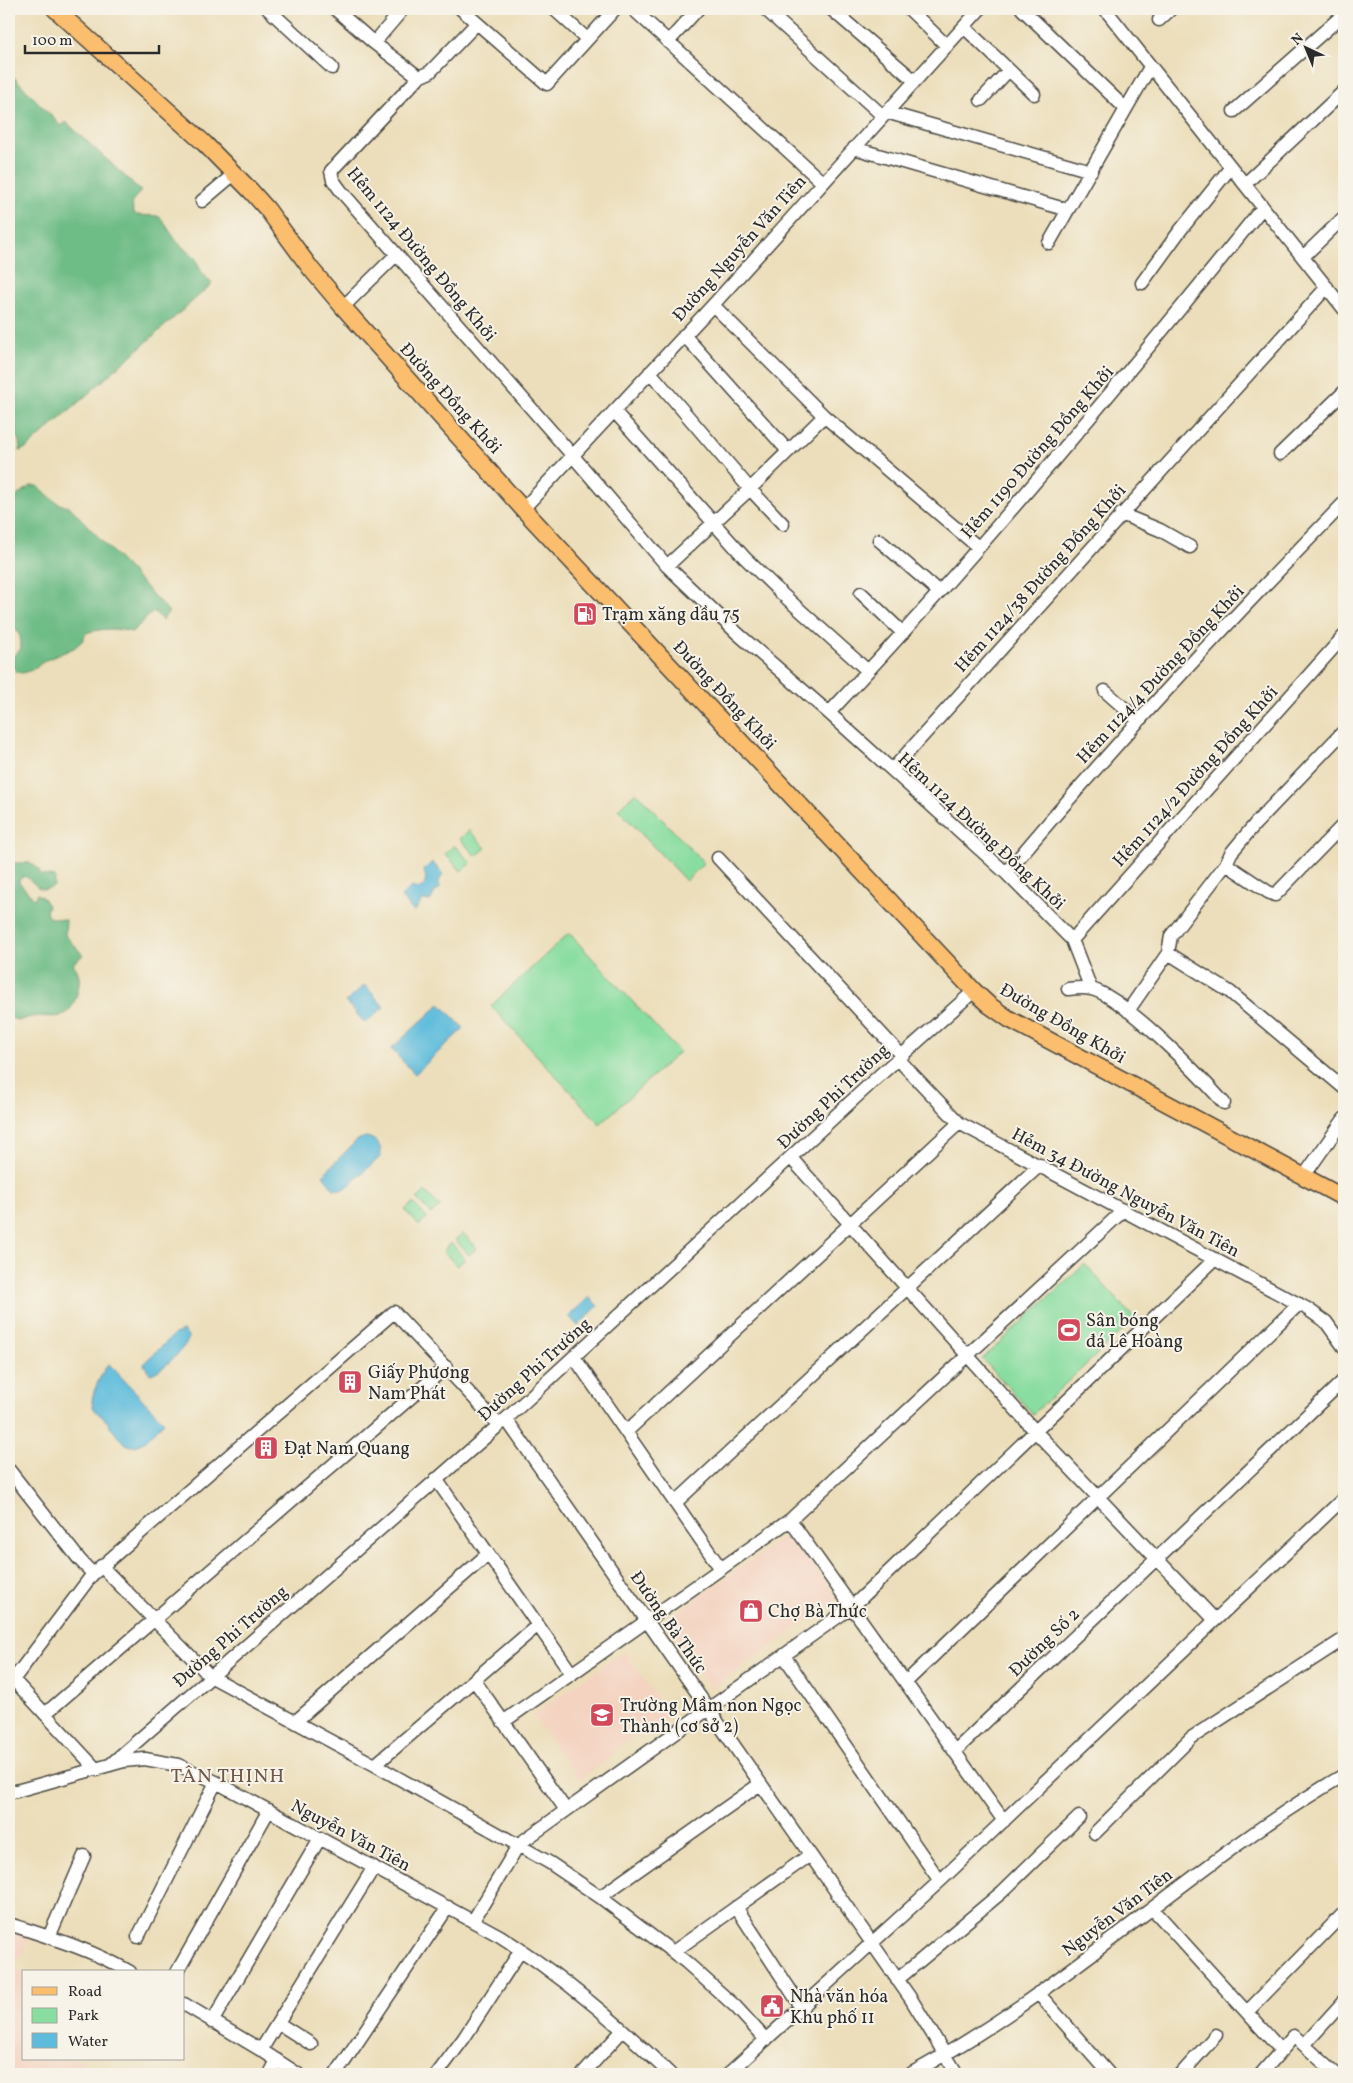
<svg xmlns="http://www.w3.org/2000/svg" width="1353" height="2083" viewBox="0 0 1353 2083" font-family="Vollkorn,serif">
<rect width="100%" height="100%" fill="#f7f3e8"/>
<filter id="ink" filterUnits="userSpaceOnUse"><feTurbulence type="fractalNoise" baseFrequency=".02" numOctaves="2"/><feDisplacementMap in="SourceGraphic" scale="10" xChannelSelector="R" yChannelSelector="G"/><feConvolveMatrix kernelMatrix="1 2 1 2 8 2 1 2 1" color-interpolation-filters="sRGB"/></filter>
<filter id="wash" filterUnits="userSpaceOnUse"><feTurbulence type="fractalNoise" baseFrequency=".0096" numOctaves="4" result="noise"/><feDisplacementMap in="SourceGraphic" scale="20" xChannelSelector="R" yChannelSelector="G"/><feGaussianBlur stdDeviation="1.12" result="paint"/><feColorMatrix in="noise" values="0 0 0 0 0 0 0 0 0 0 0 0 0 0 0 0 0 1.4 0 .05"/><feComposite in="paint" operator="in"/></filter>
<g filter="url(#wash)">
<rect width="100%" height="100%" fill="#ecdeba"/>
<!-- built -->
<path fill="#f4d3c1" d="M791 1532 838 1599 711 1689 663 1622Z
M624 1651 670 1716 644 1735 638 1734 615 1749 614 1755 579 1780 533 1715Z
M9 1930 31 1937 14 1968 24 1973V2059H85L71 2074H9Z"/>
<!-- green -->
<path fill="#89dda0" stroke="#5a8466" d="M636 792 704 863 686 881 618 809Z
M469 830 486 848 476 856 460 839Z
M454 845 471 863 461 871 445 854Z
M569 933 679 1052 600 1124 491 1006Z
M425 1191 440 1207 431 1214 417 1199Z
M413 1203 427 1218 419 1226 405 1210Z
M463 1233 477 1248 469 1255 455 1240Z
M451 1243 465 1259 457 1266 443 1251Z
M1085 1264 1135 1319 1033 1414 982 1359Z"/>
<!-- forest -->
<path fill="#6ebc86" stroke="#4c7458" d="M9 72 61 126 66 122 141 191 132 201 133 211 136 215 157 216 161 218 177 242 196 259 201 271 212 284 28 447 20 451 19 441 9 423Z
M31 486H38C50 495 54 505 70 507L169 612 162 620 154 611 132 632C117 628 101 628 86 633L82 641 74 648 46 660 32 670 23 673 17 672 12 666 11 658 21 649 20 636 9 618V509L19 494Z
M9 863H30L38 868 41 875 55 877 54 886C40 895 35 883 25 876L19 879V882L34 899 37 894 43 898 48 906 46 911 48 917 66 920 65 935 83 955 73 964C80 972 80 980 78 990 67 1034 47 1007 19 1021L9 1017Z"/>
<!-- water -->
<path fill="#5dbcdc" stroke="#447484" d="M432 862 443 874 439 881 440 888 435 892 430 901 423 900 414 912 401 897 411 887 418 889 424 886 426 879 424 870Z
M365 985 384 1007 365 1023 346 1002Z
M440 1004 464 1028 415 1074 391 1049Z
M366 1137C375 1138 384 1147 380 1157L347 1187 341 1190 334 1189 323 1175 357 1140Z
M589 1297 598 1306 578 1326 569 1316Z
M183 1331 189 1338C184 1349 162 1372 150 1374L144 1365 146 1361 175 1334Z
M109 1364 164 1422C156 1429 144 1445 134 1446 123 1447 113 1430 108 1423 103 1415 93 1413 92 1402 91 1395 104 1367 109 1364Z"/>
</g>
<g filter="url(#ink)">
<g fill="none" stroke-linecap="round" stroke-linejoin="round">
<defs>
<path id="minor" d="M268 9 332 68
M335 9 374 43
M403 9 374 43 419 77 430 72 477 23 461 9
M554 9 587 39
M633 9 822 182
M765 9 883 116
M831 9 915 81
M909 9 947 46
M1022 9 1126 109
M1105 9 1344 309
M1159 20 1171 9
M477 23 547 84 615 9
M964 27 1034 94
M668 42 698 9
M419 77 331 171 333 180 341 191 573 456 667 566 737 633 829 713 1006 873 1072 940 1091 989
M981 100 1009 70
M1234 111 1344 14
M886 112 1091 171
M854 148 1068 210
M1245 184 1344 91
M202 201 234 174
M1049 243 1150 67
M1303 257 1344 217
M1142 283 1179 232 1231 167
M713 305 824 416 978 547
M343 307 396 255
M684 335 788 451
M650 372 750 489 783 524
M614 411 744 557 782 594 868 671
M1280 454 1344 392
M523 509 713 305 980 9
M1121 514 1160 530 1190 547
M879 540 939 592
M667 566 750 489 824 416
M861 593 903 633
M1105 691 1139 721
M829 713C981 551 1123 380 1263 207
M892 770C1036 608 1183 449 1327 287
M718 858 902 1056
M1226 864 1268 892 1275 895 1344 824
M1006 873C1113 745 1228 622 1344 503
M1072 940 1344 636
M1168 953 1230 992 1344 1088
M1068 989C1075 988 1084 987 1091 989 1123 996 1201 1077 1224 1103
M1128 1011 1168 953 1171 936 1226 864 1231 853 1256 823 1344 731
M898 1059 959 1123 1306 1308 1326 1322 1344 1347
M791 1158 1035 1431 1215 1620
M1304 1176 1344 1119
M574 1357 721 1569
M506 1419 911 1999 957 2074
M626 1432 959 1123
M9 1470 79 1559 93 1574
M436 1479 572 1674
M675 1503 1040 1165
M790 1520 1004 1821
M101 1566 210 1676 375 1765 550 1863 600 1897 686 1962 736 2007 766 2040
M784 1656 940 1881
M9 1675 97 1770
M13 1680 92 1575 394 1312 499 1425
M474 1680 566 1810
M906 1682 1299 1304
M45 1714 446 1367
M296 1721 488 1554
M503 1722 790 1520 1124 1210
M955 1751 1344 1380
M110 1765 506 1419 881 1074 974 991
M375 1765 538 1625
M9 1793 124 1761 145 1759 178 1765 216 1782 500 1936C562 1976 618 2023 670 2074
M1095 1833 1191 1738 1344 1639
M600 1897 760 1784
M736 1907 802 2008
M1152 1908 1281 2050
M473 1921 519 1844 853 1606 1215 1259
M9 1924C49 1937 93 1950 130 1972
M49 1937 84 1856
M138 1937 216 1782
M673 1952 810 1855
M177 1972 269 1810
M897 1980 1002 1892 1079 1817
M1038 1993 1109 2074
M184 2004 261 2050 298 2074
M1247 2012 1344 1913
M212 2022 320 1838
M278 2023 311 2044
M1305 2044 1344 2001
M261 2050 374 1867
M270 2074 277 2060
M336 2074 448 1907
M437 2074 464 2038 521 1950
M583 2074 623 2030
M728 2074 940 1881 1344 1498
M910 2074C1066 1991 1192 1863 1344 1775
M1181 2074 1216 2035
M1261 2074 1294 2036 1336 2074"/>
<path id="major" d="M55 9 204 143 251 191 267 209 311 269 343 307 523 509 974 991 989 1005 1009 1019 1344 1198"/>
</defs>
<!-- minor casing -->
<use href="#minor" stroke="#484640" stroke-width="15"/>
<!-- major casing -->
<use href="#major" stroke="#484640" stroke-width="19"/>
<!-- minor -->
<use href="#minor" stroke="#fff" stroke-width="12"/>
<!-- major -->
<use href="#major" stroke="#fbbd6e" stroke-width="16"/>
</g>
</g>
<!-- icons -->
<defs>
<symbol id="fuel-square" viewBox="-11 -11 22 22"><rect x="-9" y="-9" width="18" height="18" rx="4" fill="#d1495b" stroke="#f7f3e8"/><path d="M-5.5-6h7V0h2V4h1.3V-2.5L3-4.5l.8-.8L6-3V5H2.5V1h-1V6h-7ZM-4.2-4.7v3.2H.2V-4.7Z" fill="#fff"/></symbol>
<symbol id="stadium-square" viewBox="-11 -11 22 22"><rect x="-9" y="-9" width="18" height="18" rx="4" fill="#d1495b" stroke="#f7f3e8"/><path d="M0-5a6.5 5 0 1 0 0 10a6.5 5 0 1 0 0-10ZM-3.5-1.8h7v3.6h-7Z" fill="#fff"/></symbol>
<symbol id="building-square" viewBox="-11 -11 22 22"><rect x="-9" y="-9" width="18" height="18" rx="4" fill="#d1495b" stroke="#f7f3e8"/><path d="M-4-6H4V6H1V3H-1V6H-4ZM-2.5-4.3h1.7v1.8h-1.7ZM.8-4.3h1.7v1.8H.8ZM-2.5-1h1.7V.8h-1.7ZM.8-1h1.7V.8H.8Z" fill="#fff"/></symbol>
<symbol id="shop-square" viewBox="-11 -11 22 22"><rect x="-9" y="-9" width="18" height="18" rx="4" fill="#d1495b" stroke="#f7f3e8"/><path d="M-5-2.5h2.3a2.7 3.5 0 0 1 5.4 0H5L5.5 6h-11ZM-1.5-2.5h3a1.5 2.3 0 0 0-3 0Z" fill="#fff"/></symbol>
<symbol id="school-square" viewBox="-11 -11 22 22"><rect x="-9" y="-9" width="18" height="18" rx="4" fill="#d1495b" stroke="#f7f3e8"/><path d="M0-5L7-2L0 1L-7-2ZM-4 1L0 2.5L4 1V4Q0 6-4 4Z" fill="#fff"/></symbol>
<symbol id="civic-square" viewBox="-11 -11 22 22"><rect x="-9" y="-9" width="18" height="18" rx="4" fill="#d1495b" stroke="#f7f3e8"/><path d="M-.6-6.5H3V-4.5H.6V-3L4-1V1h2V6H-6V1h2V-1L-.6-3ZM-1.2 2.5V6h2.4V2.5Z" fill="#fff"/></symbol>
</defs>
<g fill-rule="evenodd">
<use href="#fuel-square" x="571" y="600" width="28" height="28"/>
<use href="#stadium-square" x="1055" y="1316" width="28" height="28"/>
<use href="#building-square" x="336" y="1368" width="28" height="28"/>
<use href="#building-square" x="252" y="1434" width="28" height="28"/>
<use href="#shop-square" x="737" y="1597" width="28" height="28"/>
<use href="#school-square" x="588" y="1701" width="28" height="28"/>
<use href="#civic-square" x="758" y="1992" width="28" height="28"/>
</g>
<g text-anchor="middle" stroke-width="4" stroke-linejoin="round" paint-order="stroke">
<!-- street labels -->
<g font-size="18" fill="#2b2b2b" stroke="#f7f3e8">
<text transform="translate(739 248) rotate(-48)" y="6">Đường Nguyễn Văn Tiên</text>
<text transform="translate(422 254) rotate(50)" y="6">Hẻm 1124 Đường Đồng Khởi</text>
<text transform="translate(451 398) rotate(48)" y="6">Đường Đồng Khởi</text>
<text transform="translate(1037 452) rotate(-49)" y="6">Hẻm 1190 Đường Đồng Khởi</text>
<text transform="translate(1040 578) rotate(-48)" y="6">Hẻm 1124/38 Đường Đồng Khởi</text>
<text transform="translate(1160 674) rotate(-47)" y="6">Hẻm 1124/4 Đường Đồng Khởi</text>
<text transform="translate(725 695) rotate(47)" y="6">Đường Đồng Khởi</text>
<text transform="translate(1195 776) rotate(-48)" y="6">Hẻm 1124/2 Đường Đồng Khởi</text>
<text transform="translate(982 831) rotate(43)" y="6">Hẻm 1124 Đường Đồng Khởi</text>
<text transform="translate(1063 1023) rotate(30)" y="6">Đường Đồng Khởi</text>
<text transform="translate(833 1096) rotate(-43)" y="6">Đường Phi Trường</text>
<text transform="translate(1126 1192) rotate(28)" y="6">Hẻm 34 Đường Nguyễn Văn Tiên</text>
<text transform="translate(534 1369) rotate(-42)" y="6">Đường Phi Trường</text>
<text transform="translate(669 1622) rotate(55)" y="6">Đường Bà Thức</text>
<text transform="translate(230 1636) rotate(-41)" y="6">Đường Phi Trường</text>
<text transform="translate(1044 1642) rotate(-44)" y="6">Đường Số 2</text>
<text transform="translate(351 1835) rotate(28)" y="6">Nguyễn Văn Tiên</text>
<text transform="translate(1117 1912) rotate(-37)" y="6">Nguyễn Văn Tiên</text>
</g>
<!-- poi labels -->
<g font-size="18" fill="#2b2b2b" stroke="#f7f3e8" text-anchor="start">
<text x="602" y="620">Trạm xăng dầu 75</text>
<text x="1086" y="1326">Sân bóng<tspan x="1086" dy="21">đá Lê Hoàng</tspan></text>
<text x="368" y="1378">Giấy Phương<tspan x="368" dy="21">Nam Phát</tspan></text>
<text x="284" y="1454">Đạt Nam Quang</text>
<text x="768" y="1617">Chợ Bà Thức</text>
<text x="620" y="1711">Trường Mầm non Ngọc<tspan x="620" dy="21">Thành (cơ sở 2)</tspan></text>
<text x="790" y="2002">Nhà văn hóa<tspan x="790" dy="21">Khu phố 11</tspan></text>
</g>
<!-- quarter labels -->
<g font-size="20" letter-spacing="1" fill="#6e574b" stroke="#f7f3e8">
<text x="228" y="1782">TÂN THỊNH</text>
</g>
</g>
<!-- margin -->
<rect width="1353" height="2083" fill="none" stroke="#f7f3e8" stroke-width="30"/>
<!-- legend -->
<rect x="22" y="1970" width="162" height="90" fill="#f7f3e8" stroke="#a5a39c"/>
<rect x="32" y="1987" width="25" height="8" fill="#fbbd6e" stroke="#a5a39c"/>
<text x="68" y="1996" font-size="15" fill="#2b2b2b">Road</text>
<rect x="32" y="2008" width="25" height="15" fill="#89dda0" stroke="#a5a39c"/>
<text x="68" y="2020" font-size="15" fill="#2b2b2b">Park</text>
<rect x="32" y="2033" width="25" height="15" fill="#5dbcdc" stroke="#a5a39c"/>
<text x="68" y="2046" font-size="15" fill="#2b2b2b">Water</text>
<!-- north arrow -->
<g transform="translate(1306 48) rotate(316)" stroke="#f7f3e8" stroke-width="4" paint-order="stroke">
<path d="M0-4L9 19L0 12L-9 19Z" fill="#2b2b2b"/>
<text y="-8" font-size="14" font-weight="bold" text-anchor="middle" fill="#2b2b2b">N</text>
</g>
<!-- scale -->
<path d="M25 45v8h134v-8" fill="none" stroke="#2b2b2b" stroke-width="2.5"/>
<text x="32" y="45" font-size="15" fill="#2b2b2b" stroke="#f7f3e8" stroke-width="4" paint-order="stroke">100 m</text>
</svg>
